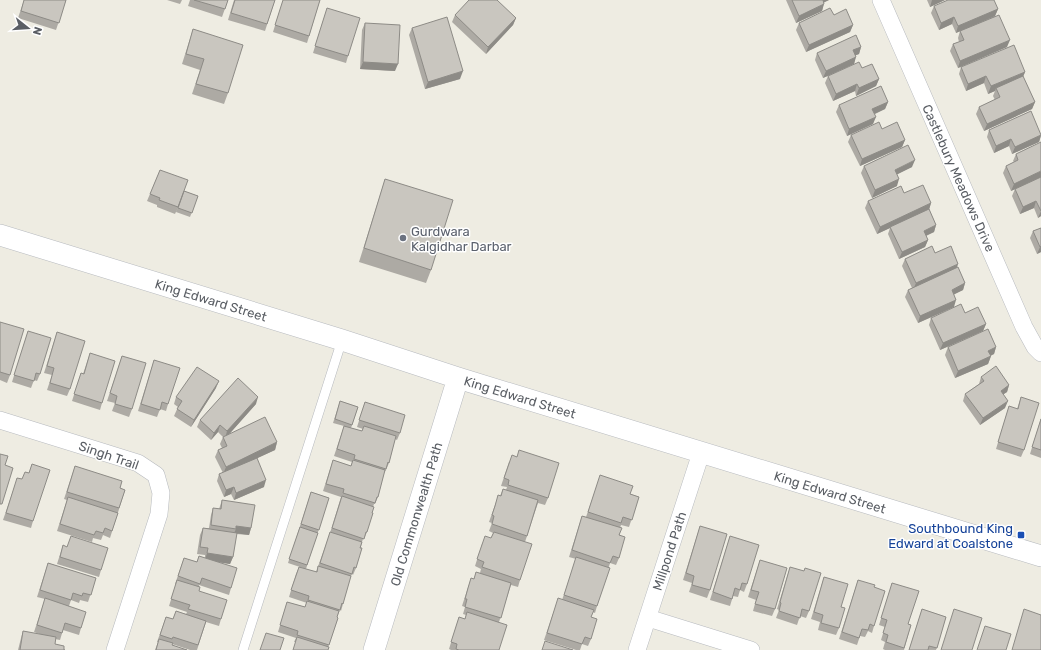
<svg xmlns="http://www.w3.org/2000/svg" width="1041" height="650" viewBox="0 0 1041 650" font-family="Rubik,sans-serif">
<rect width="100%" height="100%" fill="#eeece2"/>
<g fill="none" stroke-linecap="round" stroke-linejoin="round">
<defs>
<path id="service" d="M243 650 342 340"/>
<path id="minor" d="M881 0 1024 327 1035 347 1041 353
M0 420 138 463 156 475 161 493 159 514 115 650
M648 618 751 650
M637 650 701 453"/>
<path id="tertiary" d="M0 235 342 340 458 378 1041 556
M374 650 458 378"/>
</defs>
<!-- service casing -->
<use href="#service" stroke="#b7babf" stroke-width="10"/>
<!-- minor casing -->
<use href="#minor" stroke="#b7babf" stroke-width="18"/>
<!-- tertiary casing -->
<use href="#tertiary" stroke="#b7babf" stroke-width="22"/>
<!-- service -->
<use href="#service" stroke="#fff" stroke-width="9"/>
<!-- minor -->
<use href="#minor" stroke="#fff" stroke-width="17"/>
<!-- tertiary -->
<use href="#tertiary" stroke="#fff" stroke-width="21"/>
</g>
<!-- wall -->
<path fill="#adaaa4" d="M24 0H66L56 30 18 18Z
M167 0H182L180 4Z
M190 0H228L222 17 188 6Z
M234 0H275L265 31 228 20Z
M283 0H320L307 43 273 32Z
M786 0H829L824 2 822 11 796 23Z
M927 0H945L930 7Z
M934 6 998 9 995 16 1007 47 958 68 950 51 953 44 959 42 958 38 960 31 956 33 952 24 939 30 931 13Z
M327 8 348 56 346 63 313 53Z
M455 15 516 18 513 25 486 54 452 22Z
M834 15 853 25 850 32 806 52 796 30 799 23Z
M365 23 395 71 360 69 362 30Z
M412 28 460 79 425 89 409 35Z
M193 29 228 93 224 104 192 94 200 70 182 64Z
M861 47 859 54 856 55 854 64 823 78 815 60 817 53Z
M961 67 1025 72 1023 77 1035 102 1032 109 984 131 976 114 979 107 995 100 993 96 995 91 988 94 984 83 966 91 959 74Z
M862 68 879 79 876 86 856 96 855 91 833 101 825 83 828 76Z
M888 102 885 109 875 114 873 124 847 136 836 112 839 105Z
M882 129 905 140 902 147 860 166 848 142 851 135Z
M989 130 1041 134V136L1039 142 1012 154 1009 146 994 153 987 137Z
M1016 154 1041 177V216L1038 218 1034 208 1020 214 1012 196 1015 189 1011 191 1003 173 1006 166 1014 162 1013 161Z
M864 166 912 167 897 174V186L872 198 861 173Z
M160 170 184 191 198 196 190 217 176 212 180 203 175 214 157 207V205L147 201Z
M385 179 431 270 426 283 359 262 381 192Z
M904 193 931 203 929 209 936 225 934 232 926 236 928 240 925 247 899 259 888 234 890 228 877 234 865 208 868 201Z
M1041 228V252L1037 254 1030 238 1033 231Z
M935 253 957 267 965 283 963 290 954 294V307L918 323 905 297 908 290 912 288 902 266 905 259Z
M965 313 986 324 983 331 940 350 929 325 931 318Z
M0 322 10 375 7 383 0 380Z
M28 331 40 374 37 381 34 380 31 388 12 382Z
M57 332 70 389 67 396 47 390 52 375 44 373Z
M948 347H996L994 354 990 356H991L988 364 955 378 945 355Z
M90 353 102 403 100 410 72 401 81 373 83 374Z
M122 356 132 409 129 417 112 411 115 403 107 401Z
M154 360 168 404 166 411 160 409 157 417 138 411Z
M981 377 1009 385 1007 392 1003 394 1005 408 980 425 963 401 965 394 979 384Z
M216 388 191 427 174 416 178 407 174 404 176 397Z
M1021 397 1024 450 1021 457 996 449 1009 406 1017 409Z
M340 401 358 407 351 428 362 431 363 429 357 427 365 402 400 433 397 440 395 439 389 463 386 470 384 473 378 497 375 504H374L373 507 367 532 364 539H363L362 542 356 568 353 575 352 574 349 581 343 604 341 611 340 610 337 617 338 618 328 647 295 642H294L296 638 278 632 287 602 305 607 307 603 289 597 296 574 299 567 316 572 330 533 341 497 323 491 333 460 351 466 352 462 334 456 344 426 333 423Z
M256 404 228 435 277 442 275 450 257 458 264 487 234 500 231 494 224 497 217 481 219 474 223 473 215 457 218 450 222 448 220 444 223 437 218 432 211 440 197 427 200 420Z
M1041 418V458L1030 454Z
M509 462 548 498 545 505 538 503 525 542 520 580 518 587 511 585 499 622V650H451L449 649 459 617 465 619 466 615 463 614 465 607 462 606 471 578 474 579 476 572 480 573 481 569 475 566 482 544 491 538 493 533 489 531 492 523 489 522 496 502 500 496 503 489 506 490 507 487 501 486Z
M32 464 33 521 31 528 3 520 15 485 29 473Z
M75 466 120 488 125 490 110 538 103 535 101 540 93 538 92 542 57 531 67 500 64 499Z
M598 482 639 497 629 527 621 525 620 528 619 558 616 565 610 563 597 606 595 613 593 612 591 617V639L588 646 582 644 580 650H576L544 640 556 605 562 600 576 559 569 557 582 516 586 517Z
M311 492 329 498 306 569 288 563Z
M222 500 251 528 249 535 236 534 233 557 230 564 216 562 231 588 229 595 199 585V591L221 619 219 626 206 622 197 650H190L172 644V645L187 650H155L158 642H157L166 617 173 619 176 611 186 614 187 612 169 606 176 584H175L184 558 197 562 199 556 205 558V555L197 554 200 535 203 528H209L211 515 213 508 219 509Z
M700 526 710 590 707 598 689 592 692 583 683 580Z
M730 536 747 584 744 592 740 590 738 597 733 596 730 606 710 600Z
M63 545 101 570 99 577 57 564Z
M760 560 775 609 772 616 753 611 756 600 748 597Z
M48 563 96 578 88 602 80 600 79 603 71 600 69 606 81 628 79 635 63 630 60 640 55 639V644L64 650H65H18L21 638 23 631 42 635 34 632 45 599 37 597Z
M790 567 809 611 806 618 800 616 797 625 776 618 779 610 777 609Z
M824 577 839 628 836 635 818 630 820 622 811 619Z
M858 580 874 587V626L872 633 868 631 865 637 860 636 857 645 839 639Z
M892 583 908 624 911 625 904 650H885L883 649 885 642 881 640 885 627 879 625Z
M922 609 946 617 936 650H909Z"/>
<!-- shaded-wall -->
<path fill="#8d8b86" d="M821 0H829L819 5Z
M932 0H945L930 7Z
M824 4 822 11 796 23 799 16Z
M998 9 995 16 956 33 958 26Z
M954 17 952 24 939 30 941 23Z
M516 18 513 25 486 54 488 47Z
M853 25 850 32 806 52 809 45Z
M1010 40 1007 47 958 68 960 61Z
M861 47 859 54 851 57 853 50Z
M856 57 854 64 823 78 826 71Z
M363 62 398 64 395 71 360 69Z
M463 71 460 79 425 89 428 82Z
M1025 72 1022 79 996 88 995 91 988 94 991 86Z
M986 76 984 83 966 91 968 84Z
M879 79 876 86 856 96 859 88Z
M857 84 855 91 833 101 836 94Z
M888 102 885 109 870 116 872 109Z
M1035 102 1032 109 984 131 987 124Z
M876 117 873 124 847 136 849 129Z
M1041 135 1039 142 1012 154 1015 147Z
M1011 139 1009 146 994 153 996 146Z
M905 140 902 147 860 166 862 159Z
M915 160 912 167 892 177 895 170Z
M1041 171V177L1011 191 1014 184Z
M899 179 897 186 872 198 875 190Z
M1036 201 1034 208 1020 214 1023 207Z
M931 203 929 210 890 227V228L877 234 880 227Z
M1041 210V216L1038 218 1041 211Z
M936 225 934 232 921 238 924 231Z
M928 240 925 247 899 259 902 252Z
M1041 246V252L1037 254 1040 247Z
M958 264 956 271 913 290 916 283Z
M965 283 963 290 949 297 952 290Z
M956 300 954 307 918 323 920 316Z
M986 324 983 331 940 350 943 343Z
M996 347 994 354 985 358 988 351Z
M991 356 988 364 955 378 958 371Z
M219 381 216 388 191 427 194 420Z
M1009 385 1007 392 998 398 1001 391Z
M258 397 256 404 225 439 227 431Z
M1008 401 1005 408 980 425 983 418Z
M220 425 218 432 211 440 214 433Z
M277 442 275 450 223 474 226 467Z
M266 480 264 487 234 500 236 493Z
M234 487 231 494 224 497 226 490Z
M236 526 251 528 249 535 234 533 236 529Z
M207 553 233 557 230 564 205 560Z"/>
<!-- building -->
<path fill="#c9c6bf" stroke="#8d8b86" d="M24 0H66L59 23 21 11Z
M194 0H228L225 9Z
M235 0H275L267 24 231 13Z
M283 0H320L309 36 275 25Z
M469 0H497L516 18 488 47 455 15Z
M792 0H823L824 4 799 16Z
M948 0H994L998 9 958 26 954 17 941 23 934 6Z
M327 8 360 18 348 56 315 46Z
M830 8 834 15 846 9 853 25 809 45 799 23Z
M999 15 1010 40 960 61 953 44 964 40 960 31Z
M447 17 463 71 428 82 412 28Z
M365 23 400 25 398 64 363 62Z
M193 29 243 45 228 93 196 84 204 59 186 54Z
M856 35 861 47 853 50 856 57 826 71 817 53Z
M1014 45 1025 72 991 86 986 76 968 84 961 67Z
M859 62 862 68 872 64 879 79 859 88 857 84 836 94 828 76Z
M1023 76 1035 102 987 124 979 107 1000 97 996 88Z
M881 86 888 102 872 109 876 117 849 129 839 105Z
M1031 111 1041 135 1015 147 1011 139 996 146 989 130Z
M879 122 882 129 897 122 905 140 862 159 851 135Z
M1041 142V171L1014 184 1006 166 1018 160 1016 154Z
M908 145 915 160 895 170 899 179 875 190 864 166Z
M160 170 188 180 178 207 159 200 160 198 150 194Z
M1041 177V211L1036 201 1023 207 1015 189Z
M385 179 453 200 431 270 364 248Z
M923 185 931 203 880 227 868 201 901 186 904 193Z
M184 191 198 196 192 213 178 208Z
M929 209 936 225 924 231 928 240 902 252 890 227Z
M1041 228V246L1040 247 1033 231Z
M932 246 935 253 951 246 958 264 916 283 905 259Z
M958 267 965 283 952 290 956 300 920 316 908 290Z
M961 304 965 313 978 307 986 324 943 343 931 318Z
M0 322 24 329 10 375 0 372Z
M988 329 996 347 988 351 991 356 958 371 948 347Z
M28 331 51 338 40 374 36 373 34 381 14 375Z
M57 332 85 341 70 389 50 383 54 368 47 366Z
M90 353 115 361 102 403 74 394 81 373 84 374Z
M122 356 146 363 132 409 115 404 117 396 110 393Z
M154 360 180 368 168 404 162 402 160 410 141 404Z
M996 366 1009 385 1001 391 1008 401 983 418 965 394 984 381 981 377Z
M197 367 219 381 194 420 177 409 182 401 176 397Z
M238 378 258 397 227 431 220 425 214 433 200 420Z
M1021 397 1039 403 1024 450 998 442 1009 406 1018 409Z
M340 401 358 407 352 425 335 419Z
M365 402 405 415 400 433 359 420Z
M265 417 277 442 226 467 218 450 227 446 223 437Z
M1041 419V450L1032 447Z
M344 426 362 431 364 426 396 436 389 463 388 462 386 469 354 459 355 455 337 449Z
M519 450 559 463 548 498 508 485 509 480 504 478 512 455 517 457Z
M0 454 8 456 5 465 13 468 2 504H0Z
M257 458 266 480 236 493 234 487 226 490 219 474Z
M333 460 351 466 353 460 385 470 378 497H377L375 503 343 493 344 489 326 484Z
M32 464 50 470 33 521 6 513 17 478 22 479 25 472 29 473Z
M75 466 122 481 120 488 125 490 119 508 67 492Z
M600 475 633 486 630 494 639 497 632 520 623 517 621 523 588 512Z
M503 489 538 500 527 536 492 524 494 516 492 515 495 506 498 495 501 496Z
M311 492 329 498 319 530 301 524Z
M342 496 374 507 372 513H373L367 532H366L364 539 332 528Z
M68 497 118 513 112 531 105 528 103 533 96 531 94 535 60 524Z
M222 500 255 505 251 528 236 526V529L211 525 213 508 221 509Z
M582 516 622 528 619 535 625 537 619 558 613 556 610 563 572 550Z
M700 526 727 534 710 590 692 585 694 576 686 573Z
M300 527 318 533 307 565 289 559Z
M203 528 237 533 233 557 207 553 208 548 200 547Z
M330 532 362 542 360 548H362L356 568 354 567 352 574 320 563Z
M494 532 532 544 520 580 482 567 484 562 477 559 485 536 491 538Z
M71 536 108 548 101 570 60 557 63 545 67 547Z
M730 536 759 545 747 584 742 583 740 590 735 588 732 599 713 592Z
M199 556 237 568 231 588 202 578 200 584 178 576 184 558 197 562Z
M576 557 610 568 597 606 564 595Z
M760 560 787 568 775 609 755 604 759 592 751 590Z
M48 563 96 578 91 595 83 593 82 596 73 593 71 600 40 590Z
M318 566 351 576 343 604 342 603 340 610 308 600 309 596 291 590 299 567 317 572Z
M790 567 804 571 805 568 821 573 809 611 802 609 800 618 779 611 781 603 780 602Z
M476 572 511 583 501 618 465 607 467 599H465L468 588 471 578 474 579Z
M824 577 848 584 841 607 845 608 839 628 821 623 823 615 814 612Z
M177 580 200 587 199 591 227 600 221 619 188 609 190 605 171 599Z
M858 580 875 585 874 587 885 591 874 626 870 624 868 630 862 629 859 638 842 632Z
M892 583 919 591 908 624 911 625 904 648 886 642 888 635 883 633 887 620 881 618Z
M45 598 86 612 81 628 65 623 62 633 37 625Z
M558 598 594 610 591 617 597 619 591 639 585 637 582 644 547 633Z
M307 601 339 611 337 617 338 618 329 645 297 635 298 631 280 625 287 602 305 607Z
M922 609 946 617 937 648 929 646 928 650H909Z
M954 609 982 618 972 650H941Z
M1024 609 1041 615V650H1012Z
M176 611 206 621 198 645 173 637 172 639 160 635 166 617 173 619Z
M467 612 507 625 499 650H459L456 649 457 644 451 642 459 617 465 619Z
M985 626 1011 634 1006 650H977Z
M23 631 56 637 55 644 64 646V650H65H20Z
M266 633 284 638 280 650H260Z
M297 637 329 647 328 650H293Z
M159 639 173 643 172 645 187 650H156Z
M545 641 573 650H542Z"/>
<!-- markers -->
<circle fill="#6b7280" stroke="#fff" stroke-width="1.5" cx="403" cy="238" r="4"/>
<rect fill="#1a4fb4" stroke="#fff" stroke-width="1.5" x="1017" y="531" width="8" height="8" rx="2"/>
<g text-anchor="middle" stroke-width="3" stroke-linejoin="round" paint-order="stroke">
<!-- street labels -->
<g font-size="13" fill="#5a5e64" stroke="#fff">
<text transform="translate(959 178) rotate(66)" y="5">Castlebury Meadows Drive</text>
<text transform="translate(211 300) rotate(17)" y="5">King Edward Street</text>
<text transform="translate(520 397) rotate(17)" y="5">King Edward Street</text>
<text transform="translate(109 455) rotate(19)" y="5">Singh Trail</text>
<text transform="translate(830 492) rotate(17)" y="5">King Edward Street</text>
<text transform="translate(416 514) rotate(-73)" y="5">Old Commonwealth Path</text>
<text transform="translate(669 551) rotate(-72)" y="5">Millpond Path</text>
</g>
<!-- worship labels -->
<g font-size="13" fill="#5b616d" stroke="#fff" text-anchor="start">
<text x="411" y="236">Gurdwara<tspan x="411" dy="15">Kalgidhar Darbar</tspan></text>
</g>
<!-- transit labels -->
<g font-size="13" fill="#164399" stroke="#fff" text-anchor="end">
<text x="1013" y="533">Southbound King<tspan x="1013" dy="15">Edward at Coalstone</tspan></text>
</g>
</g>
<!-- north arrow -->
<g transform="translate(28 28) rotate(107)" stroke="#ffffff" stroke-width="3" paint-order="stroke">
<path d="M0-3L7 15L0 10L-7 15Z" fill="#5a5e64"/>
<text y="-6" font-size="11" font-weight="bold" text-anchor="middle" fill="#5a5e64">N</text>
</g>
</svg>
